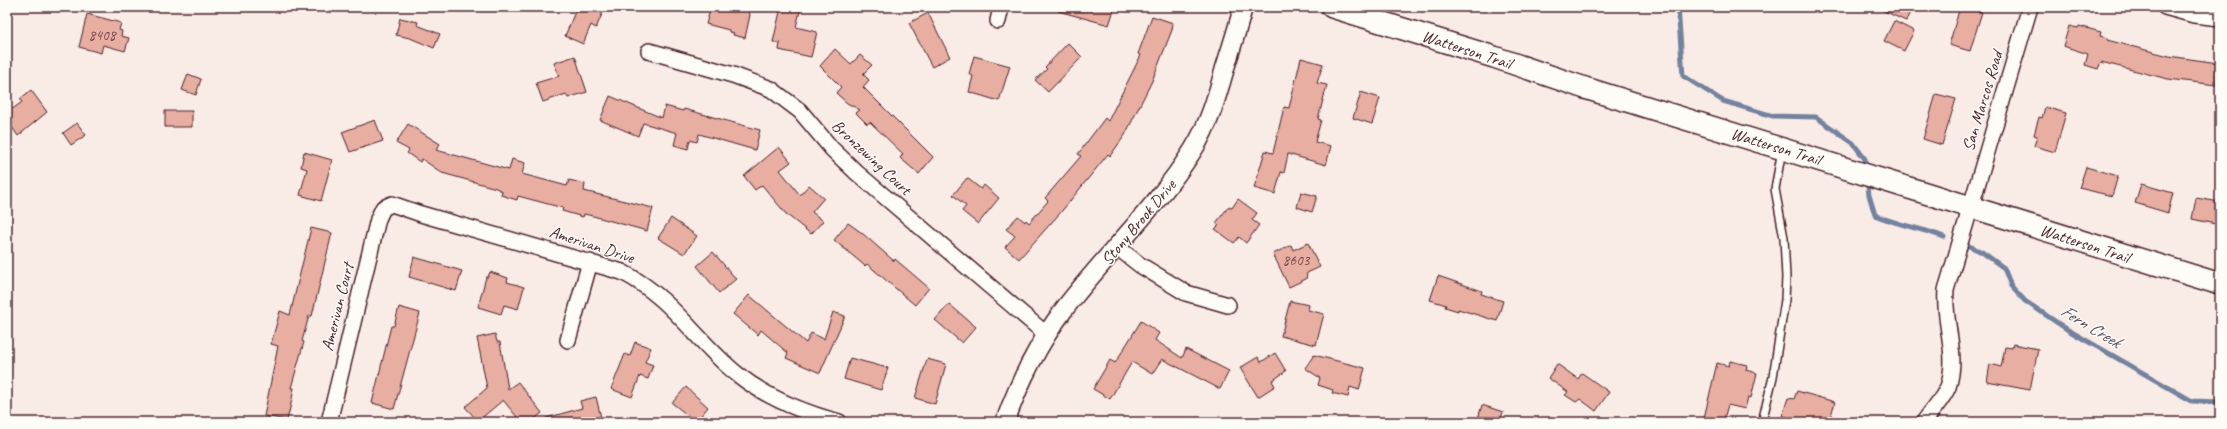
<svg xmlns="http://www.w3.org/2000/svg" width="2227" height="429" viewBox="0 0 2227 429" font-family="Caveat,sans-serif">
<rect width="100%" height="100%" fill="#f9ece6"/>
<filter id="ink" filterUnits="userSpaceOnUse"><feTurbulence type="fractalNoise" baseFrequency=".025" numOctaves="2"/><feDisplacementMap in="SourceGraphic" scale="8" xChannelSelector="R" yChannelSelector="G"/><feConvolveMatrix kernelMatrix="1 2 1 2 8 2 1 2 1" color-interpolation-filters="sRGB"/></filter>
<g filter="url(#ink)">
<g fill="none" stroke-linecap="round" stroke-linejoin="round">
<!-- stream -->
<path stroke="#73829f" stroke-width="5" d="M1678 7 1683 76 1723 101 1773 116 1816 117 1853 143 1865 159 1866 170
M1867 180 1869 195 1875 215C1897 225 1921 228 1944 237
M1967 245 1982 252 2004 268 2011 286 2025 301 2068 330 2192 401 2220 402"/>
</g>
<!-- building -->
<path fill="#e7aea1" stroke="#4a1f2b" d="M577 7H590L603 12 596 28 591 25 583 44 565 36Z
M711 7H744L749 11 750 15 745 38 733 35 734 33 729 32V30L706 24Z
M781 7H801L796 27 817 32 811 57 779 50 780 43 773 42Z
M1059 7H1115L1109 25 1058 11Z
M1875 7H1912L1906 21Z
M1960 7 1982 12 1970 51 1949 45Z
M928 13 950 57 932 67 909 23Z
M87 14 121 23 119 30 122 31 121 36 129 38 125 51 103 45 101 53 79 47Z
M1152 16 1173 23 1172 30 1152 81 1125 135 1110 156 1108 154 1061 212 1019 259 1005 247 1015 236 1006 229 1018 216 1025 222 1026 220 1029 223 1048 201 1045 198 1081 156 1078 154 1105 118 1108 121 1141 55 1138 54Z
M400 18 418 22 417 25 440 34 434 48 410 38 396 35Z
M1894 21 1914 31 1904 51 1884 41Z
M2069 26 2078 28 2079 26 2101 32 2100 36 2108 38 2107 40 2169 56 2218 63 2216 85 2168 79 2101 62 2098 69 2085 65 2088 54 2063 46Z
M1068 43 1082 57 1048 92 1035 80 1047 69 1045 67Z
M835 49 851 64 860 55 872 65 863 74 869 80 863 87 933 157 919 174 900 158 903 154 870 122 867 124 856 113 860 110 847 103 836 93 841 87 820 66Z
M575 56 587 92 568 98 566 94 543 102 536 83 559 76 554 63Z
M974 56 1010 66 999 101 969 92 973 76 969 74Z
M1301 58 1323 64 1317 83 1327 85 1318 119 1321 120 1315 142 1331 146 1326 165 1288 154 1284 173 1281 172 1275 194 1254 188 1265 151 1273 153 1284 107 1289 108Z
M188 74 201 79 196 95 182 90Z
M31 90 47 112 18 136 7 120V113L22 102 20 99Z
M1361 92 1380 98 1372 124 1353 118Z
M1936 94 1956 99 1942 145 1923 139Z
M610 96 662 118 665 106 683 111 684 109 760 130 755 150 699 134 697 142 690 140 688 149 674 145 677 133 643 123 638 136 600 120Z
M2045 107 2066 113 2055 152 2034 146 2037 136 2034 135 2039 117 2042 118Z
M165 111H192V127H165Z
M375 120 383 141 350 152 342 132Z
M77 123 86 135 71 145 63 133Z
M408 124 440 144 436 150 509 170 512 159 525 163 522 174 567 186 569 180 585 184 584 191 653 208 647 231 593 216 584 214 583 217 562 211 563 208 518 196 517 200 501 195 502 191 496 188 442 173 422 159 420 162 407 153 409 150 396 143Z
M779 147 791 162 780 170 800 195 809 185 824 198 812 212 823 221 811 234 786 214 762 185 755 190 744 176Z
M304 152 332 160 321 201 300 195 307 169 301 167Z
M2086 167 2118 176 2112 196 2079 188Z
M967 178 981 189 984 185 999 198 978 224 962 211 966 206 953 195Z
M2141 184 2173 193 2168 213 2135 203Z
M1301 192 1317 196 1312 212 1297 207Z
M2196 198 2220 202V225L2192 219Z
M1238 199 1257 213 1252 220 1259 225 1246 243 1239 237 1234 243 1215 229 1219 225 1216 223 1229 206 1232 208Z
M671 218 697 236 684 254 658 238Z
M848 223 862 233 894 261 895 259 929 288 915 305 867 264 865 266 834 240Z
M311 228 332 233 312 316H309L302 341 304 342 291 388H294L291 404 287 420 264 416 278 346 271 344 280 311 290 315Z
M1308 243 1320 267 1307 273 1306 279 1289 287 1273 254 1291 245 1293 250Z
M713 252 736 279 719 293 697 266Z
M414 257 462 271 456 291 409 277Z
M490 272 508 278 507 282 524 287 518 309 504 305 501 314 478 307 486 277H488Z
M1438 276 1482 291 1481 294 1503 301 1497 321 1458 309V311L1445 307 1446 305 1430 300Z
M749 295 806 343 811 333 824 339 833 312 845 316 820 373 786 358 788 353 761 330 758 335 733 314Z
M1290 301 1309 305 1308 310 1324 314 1316 345 1281 336Z
M949 304 976 327 962 343 935 320Z
M399 307 420 313 394 409 372 403 391 326H394Z
M1141 321 1159 333 1155 340 1182 358 1186 349 1229 371 1220 389 1162 359 1152 374 1132 362 1110 399 1093 389 1110 360 1115 363Z
M495 334 497 342H500L508 389 518 382 542 413 531 422H521L503 400 478 421 465 407 487 388 477 338Z
M635 342 651 348 645 362 653 365 648 379 640 376 632 397 611 389 625 354 630 356Z
M2013 344 2038 349 2030 390 1987 382 1990 364 2001 367 2005 347 2012 348Z
M1275 353 1286 371 1272 381 1275 386 1258 397 1240 368 1258 357 1261 362Z
M1314 355 1365 368 1359 390 1350 387 1348 397 1332 393 1333 390 1318 385 1320 378 1305 368Z
M850 358 888 368 881 390 844 379Z
M927 359 946 364 935 404 915 398Z
M1730 361 1747 365 1746 370 1757 373 1751 398 1748 397 1745 409 1728 405 1723 422H1703L1717 363 1729 366Z
M1557 364 1578 379 1582 373 1609 392 1596 411 1580 399 1576 402 1565 395 1568 392 1548 378Z
M686 387 708 407 696 422 672 403Z
M1797 391 1835 402 1829 422H1804L1782 416 1788 398 1794 399Z
M596 397 602 422H547L546 418 582 408 580 401Z
M1482 405 1503 412 1500 422H1477Z"/>
<g fill="none" stroke-linecap="round" stroke-linejoin="round">
<defs>
<path id="service" d="M1762 422 1773 377 1785 300 1786 277 1784 238 1775 189 1782 150"/>
<path id="minor" d="M2165 7 2194 15 2220 18
M998 21 1001 7
M649 51 733 75 771 89 800 111 832 149 857 173 1047 335
M1117 247 1140 265 1186 293 1228 305
M568 340 590 262
M329 422 378 219 383 208 392 204 421 214 622 272C672 297 696 341 737 374 767 398 802 412 839 422
M1924 422C1931 411 1943 399 1948 387 1959 353 1943 324 1946 290L2030 7"/>
<path id="tertiary" d="M1005 422C1019 383 1037 346 1062 312 1104 256 1156 209 1193 150 1209 125 1217 96 1225 68 1231 48 1238 28 1243 7"/>
<path id="secondary" d="M1332 7 1494 57 1585 88 2220 284"/>
</defs>
<!-- service casing -->
<use href="#service" stroke="#4a1f2b" stroke-width="10"/>
<!-- minor casing -->
<use href="#minor" stroke="#4a1f2b" stroke-width="18"/>
<!-- tertiary casing -->
<use href="#tertiary" stroke="#4a1f2b" stroke-width="21"/>
<!-- secondary casing -->
<use href="#secondary" stroke="#4a1f2b" stroke-width="24"/>
<!-- service -->
<use href="#service" stroke="#fdfcf7" stroke-width="7"/>
<!-- minor -->
<use href="#minor" stroke="#fdfcf7" stroke-width="15"/>
<!-- tertiary -->
<use href="#tertiary" stroke="#fdfcf7" stroke-width="18"/>
<!-- secondary -->
<use href="#secondary" stroke="#fdfcf7" stroke-width="21"/>
</g>
</g>
<g text-anchor="middle" stroke-width="3" stroke-linejoin="round" paint-order="stroke">
<!-- number labels -->
<g font-size="15" fill="#714348">
<text x="102" y="40">8408</text>
<text x="1296" y="265">8603</text>
</g>
<!-- street labels -->
<g font-size="17" fill="#4a1f2b" stroke="#fdfcf7">
<text transform="translate(1467 49) rotate(18)" y="6">Watterson Trail</text>
<text transform="translate(1982 101) rotate(-73)" y="6">San Marcos Road</text>
<text transform="translate(1776 146) rotate(17)" y="6">Watterson Trail</text>
<text transform="translate(872 157) rotate(43)" y="6">Bronzewing Court</text>
<text transform="translate(1138 222) rotate(-50)" y="6">Stony Brook Drive</text>
<text transform="translate(2085 243) rotate(18)" y="6">Watterson Trail</text>
<text transform="translate(592 244) rotate(18)" y="6">Amerivan Drive</text>
<text transform="translate(337 307) rotate(-76)" y="6">Amerivan Court</text>
</g>
<!-- water labels -->
<g font-size="18" font-style="italic" fill="#5f5165" stroke="#fdfcf7">
<text transform="translate(2091 326) rotate(31)" y="6">Fern Creek</text>
</g>
</g>
<!-- margin -->
<rect width="2227" height="429" fill="none" stroke="#fdfcf7" stroke-width="24"/>
<rect x="12" y="12" width="2203" height="405" fill="none" stroke="#4a1f2b" stroke-width="1.5" filter="url(#ink)"/>
</svg>
